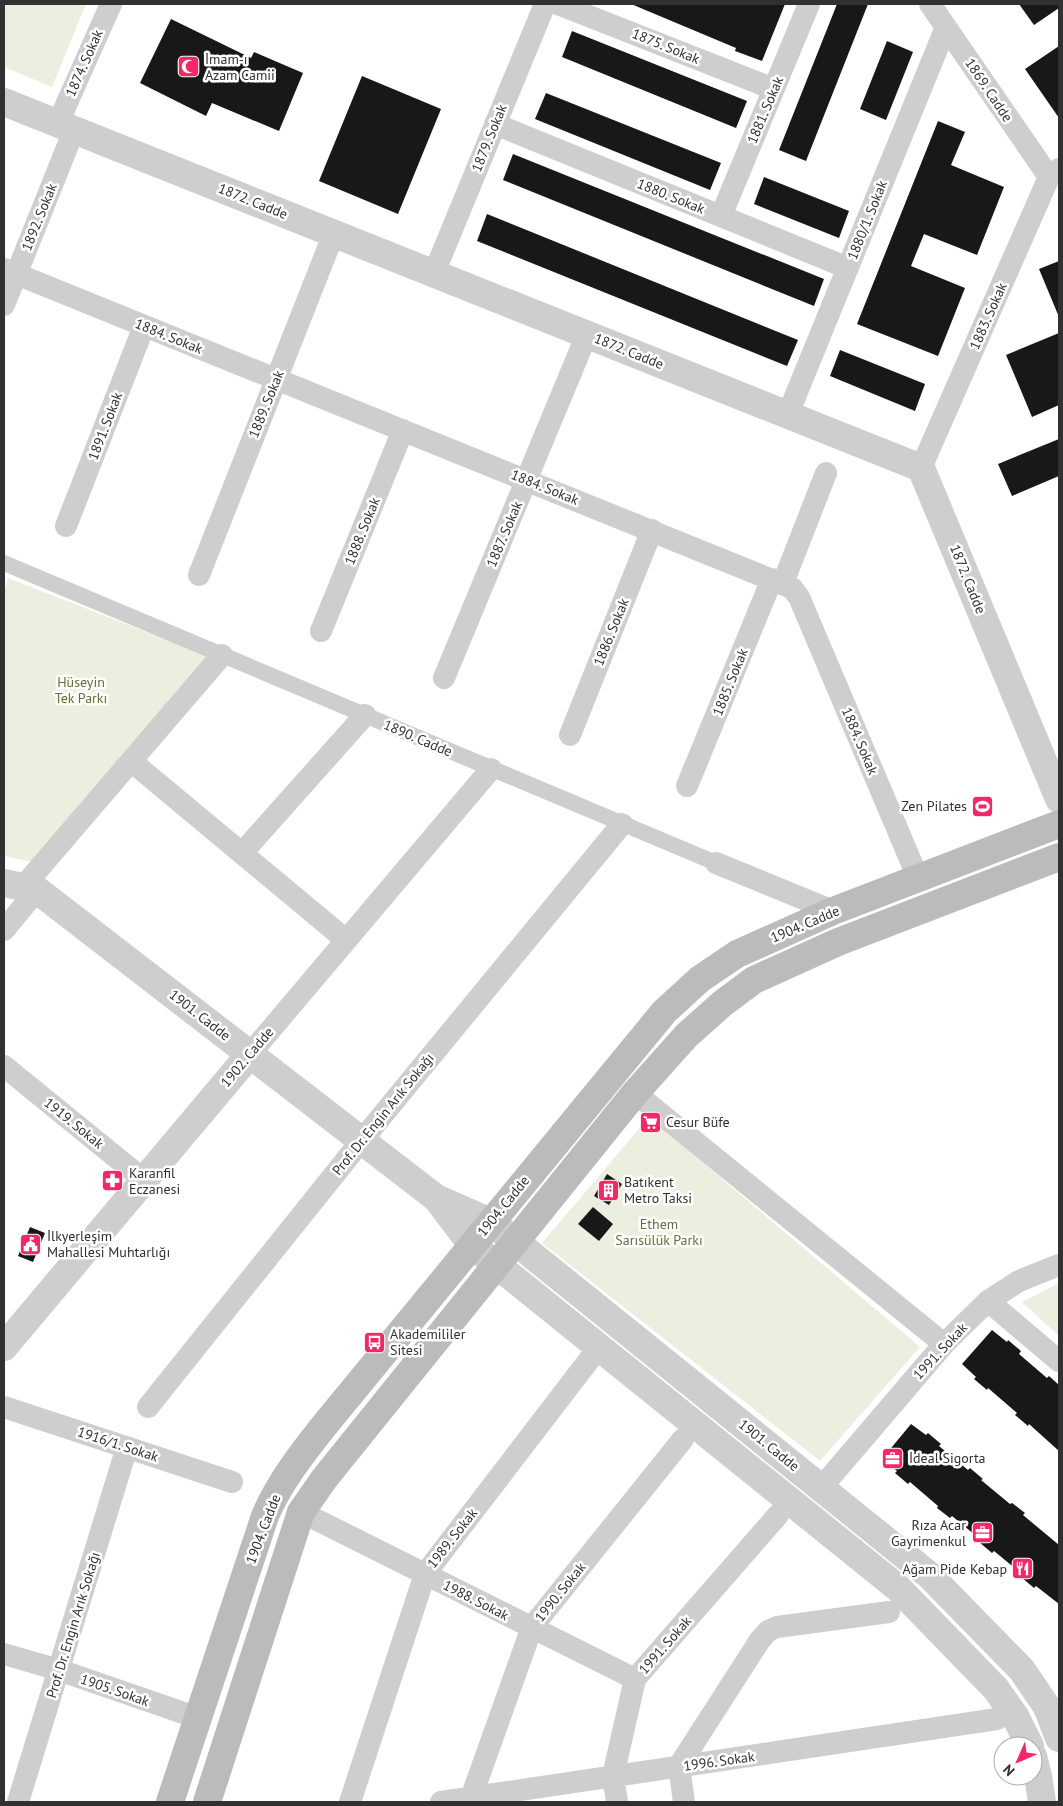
<svg xmlns="http://www.w3.org/2000/svg" width="1063" height="1806" viewBox="0 0 1063 1806" font-family="'PT Sans',sans-serif">
<rect width="100%" height="100%" fill="#fff"/>
<!-- green -->
<path fill="#ebefdf" d="M4 4H86L52 87 4 67Z
M8 578 213 658 33 862 4 856V593Z
M649 1117 920 1347 820 1461 542 1243Z
M1059 1283V1336L1022 1302Z"/>
<!-- building -->
<path fill="#181818" d="M631 4H785L762 61 735 51 736 48Z
M837 4H868L806 161 779 150Z
M1019 4H1059V8L1034 25Z
M171 19 251 58 254 52 303 73 279 131 212 103 206 116 140 83Z
M572 31 747 101 736 128 562 57Z
M887 41 913 52 886 120 860 109Z
M1059 46V118L1025 69Z
M362 76 441 109 398 214 319 181Z
M546 93 721 163 710 190 535 119Z
M938 121 965 132 951 165 1004 187 977 255 924 234 911 266 965 288 938 356 857 324Z
M513 154 824 279 814 306 503 180Z
M764 177 849 211 839 238 754 204Z
M487 214 798 340 787 366 477 241Z
M1059 261V317L1039 269Z
M1059 333V405L1032 417 1006 355Z
M840 350 925 384 915 411 830 376Z
M1059 439V476L1012 496 998 464Z
M607 1174 622 1184 609 1205 594 1196Z
M593 1207 613 1224 599 1241 578 1224Z
M30 1227 45 1233 33 1262 18 1256Z
M992 1330 1007 1342 1008 1340 1021 1351 1019 1354 1047 1378 1049 1376 1059 1385V1451L1029 1424 1028 1426 1015 1415 1017 1413 988 1388 987 1390 974 1379 976 1377 962 1364Z
M911 1424 926 1435 928 1433 941 1444 939 1446 968 1470 970 1468 983 1479 981 1480 1010 1504 1012 1503 1025 1513 1023 1515 1059 1545V1604L1036 1586 1034 1588 1021 1577 1023 1575 994 1551 992 1553 979 1542 981 1540 952 1516 950 1518 937 1508 938 1506 910 1482 908 1484 895 1473 897 1471 882 1459Z"/>
<g fill="none" stroke-linecap="round" stroke-linejoin="round">
<!-- pedestrian -->
<path stroke="#cecece" stroke-width="16" d="M4 563 716 863"/>
<!-- minor -->
<path stroke="#cecece" stroke-width="22" d="M558 4 774 89
M930 4 1049 177
M58 123 111 4
M495 124 848 268
M721 216 809 4
M4 269 792 588 799 597 918 878
M434 273 545 4
M4 305 74 130
M788 414 946 27
M921 468 1049 177 1059 169
M66 526 144 326
M199 575 334 233
M783 583 826 473
M321 631 403 430
M444 678 587 334
M570 735 652 530
M131 761 346 940
M687 786 772 579
M242 853 365 715
M716 863 833 911
M23 887 222 655
M4 930 37 890
M250 1054 491 769
M4 1066 144 1180
M635 1093 944 1344
M988 1301 1059 1361
M4 1407 232 1482
M148 1407 362 1140 622 824
M821 1488 944 1344 988 1301 1019 1281 1059 1265
M317 1520 635 1679
M4 1654 59 1670 198 1718
M471 1798 532 1627 683 1439
M18 1802 127 1447
M350 1802 425 1574 589 1360
M441 1802 997 1719
M617 1802 613 1776 635 1679 778 1515
M684 1802 679 1766 760 1640 768 1631 777 1627 889 1612"/>
<!-- tertiary -->
<path stroke="#cecece" stroke-width="28" d="M4 102 921 468 1059 799
M4 883 37 890 436 1198 491 1222 929 1575 1022 1670 1047 1707 1059 1738
M437 1199 472 1245 898 1588 996 1689 1015 1716 1030 1746
M4 1347 250 1054
M1033 1756 1038 1776 1042 1802"/>
<!-- secondary -->
<path stroke="#bbb" stroke-width="28" d="M170 1802 265 1516C279 1483 301 1455 323 1427L664 1012 700 979 737 954 833 911 1059 824
M207 1802 301 1512 324 1479 635 1093 687 1035 723 1003 754 980 838 942 1059 857"/>
</g>
<!-- icons -->
<defs>
<symbol id="mosque-square" viewBox="-11 -11 22 22"><rect x="-9" y="-9" width="18" height="18" rx="4" fill="#f32865" stroke="#fff"/><path d="M3.5-4.9A6 6 0 1 0 3.5 4.9A5 5 0 1 1 3.5-4.9Z" fill="#fff"/></symbol>
<symbol id="stadium-square" viewBox="-11 -11 22 22"><rect x="-9" y="-9" width="18" height="18" rx="4" fill="#f32865" stroke="#fff"/><path d="M0-5a6.5 5 0 1 0 0 10a6.5 5 0 1 0 0-10ZM-3.5-1.8h7v3.6h-7Z" fill="#fff"/></symbol>
<symbol id="supermarket-square" viewBox="-11 -11 22 22"><rect x="-9" y="-9" width="18" height="18" rx="4" fill="#f32865" stroke="#fff"/><path d="M-6-5.5h2.5l.6 2H6L4.5 2H-2.5L-4.4-4H-6ZM-1.5 3.2a1.3 1.3 0 1 0 .1 0ZM3 3.2a1.3 1.3 0 1 0 .1 0Z" fill="#fff"/></symbol>
<symbol id="pharmacy-square" viewBox="-11 -11 22 22"><rect x="-9" y="-9" width="18" height="18" rx="4" fill="#f32865" stroke="#fff"/><path d="M-2-6h4v4h4v4h-4v4h-4v-4h-4v-4h4Z" fill="#fff"/></symbol>
<symbol id="building-square" viewBox="-11 -11 22 22"><rect x="-9" y="-9" width="18" height="18" rx="4" fill="#f32865" stroke="#fff"/><path d="M-4-6H4V6H1V3H-1V6H-4ZM-2.5-4.3h1.7v1.8h-1.7ZM.8-4.3h1.7v1.8H.8ZM-2.5-1h1.7V.8h-1.7ZM.8-1h1.7V.8H.8Z" fill="#fff"/></symbol>
<symbol id="civic-square" viewBox="-11 -11 22 22"><rect x="-9" y="-9" width="18" height="18" rx="4" fill="#f32865" stroke="#fff"/><path d="M-.6-6.5H3V-4.5H.6V-3L4-1V1h2V6H-6V1h2V-1L-.6-3ZM-1.2 2.5V6h2.4V2.5Z" fill="#fff"/></symbol>
<symbol id="bus-square" viewBox="-11 -11 22 22"><rect x="-9" y="-9" width="18" height="18" rx="4" fill="#f32865" stroke="#fff"/><path d="M-5-6H5V4H4V6H2V4H-2V6H-4V4H-5ZM-3.5-4V0h7V-4ZM-3.5 1.2v1.5H-2V1.2ZM2 1.2v1.5H3.5V1.2Z" fill="#fff"/></symbol>
<symbol id="office-square" viewBox="-11 -11 22 22"><rect x="-9" y="-9" width="18" height="18" rx="4" fill="#f32865" stroke="#fff"/><path d="M-6-3h4V-5.5h4V-3h4V5H-6ZM-1-4.5V-3h2v-1.5ZM-6 0V1H6V0Z" fill="#fff"/></symbol>
<symbol id="restaurant-square" viewBox="-11 -11 22 22"><rect x="-9" y="-9" width="18" height="18" rx="4" fill="#f32865" stroke="#fff"/><path d="M-5-6h1v4h1v-4h1v4h1v-4h1v5L-1.5 .5V6h-2V.5L-5-1ZM5-6V6H3V1.5H1.5Q1.5-4 5-6Z" fill="#fff"/></symbol>
</defs>
<g fill-rule="evenodd">
<use href="#mosque-square" x="176" y="54" width="25" height="25"/>
<use href="#stadium-square" x="970" y="794" width="25" height="25"/>
<use href="#supermarket-square" x="638" y="1110" width="25" height="25"/>
<use href="#pharmacy-square" x="100" y="1168" width="25" height="25"/>
<use href="#building-square" x="596" y="1178" width="25" height="25"/>
<use href="#civic-square" x="18" y="1232" width="25" height="25"/>
<use href="#bus-square" x="362" y="1330" width="25" height="25"/>
<use href="#office-square" x="880" y="1446" width="25" height="25"/>
<use href="#office-square" x="970" y="1520" width="25" height="25"/>
<use href="#restaurant-square" x="1010" y="1556" width="25" height="25"/>
</g>
<g text-anchor="middle" stroke-width="5" stroke-linejoin="round" paint-order="stroke">
<!-- street labels -->
<g font-size="14" fill="#313131" stroke="#fff">
<text transform="translate(666 46) rotate(22)" y="5">1875. Sokak</text>
<text transform="translate(84 63) rotate(-66)" y="5">1874. Sokak</text>
<text transform="translate(989 90) rotate(56)" y="5">1869. Cadde</text>
<text transform="translate(765 110) rotate(-67)" y="5">1881. Sokak</text>
<text transform="translate(489 138) rotate(-68)" y="5">1879. Sokak</text>
<text transform="translate(671 196) rotate(22)" y="5">1880. Sokak</text>
<text transform="translate(253 201) rotate(22)" y="5">1872. Cadde</text>
<text transform="translate(39 217) rotate(-68)" y="5">1892. Sokak</text>
<text transform="translate(867 220) rotate(-68)" y="5">1880/1. Sokak</text>
<text transform="translate(988 316) rotate(-66)" y="5">1883. Sokak</text>
<text transform="translate(169 336) rotate(22)" y="5">1884. Sokak</text>
<text transform="translate(629 351) rotate(22)" y="5">1872. Cadde</text>
<text transform="translate(266 404) rotate(-68)" y="5">1889. Sokak</text>
<text transform="translate(105 426) rotate(-69)" y="5">1891. Sokak</text>
<text transform="translate(545 487) rotate(22)" y="5">1884. Sokak</text>
<text transform="translate(362 531) rotate(-68)" y="5">1888. Sokak</text>
<text transform="translate(504 534) rotate(-67)" y="5">1887. Sokak</text>
<text transform="translate(968 579) rotate(68)" y="5">1872. Cadde</text>
<text transform="translate(611 632) rotate(-68)" y="5">1886. Sokak</text>
<text transform="translate(730 682) rotate(-68)" y="5">1885. Sokak</text>
<text transform="translate(418 738) rotate(23)" y="5">1890. Cadde</text>
<text transform="translate(860 741) rotate(67)" y="5">1884. Sokak</text>
<text transform="translate(805 924) rotate(-23)" y="5">1904. Cadde</text>
<text transform="translate(200 1015) rotate(38)" y="5">1901. Cadde</text>
<text transform="translate(247 1057) rotate(-50)" y="5">1902. Cadde</text>
<text transform="translate(383 1114) rotate(-51)" y="5">Prof. Dr. Engin Arık Sokağı</text>
<text transform="translate(74 1123) rotate(39)" y="5">1919. Sokak</text>
<text transform="translate(503 1206) rotate(-51)" y="5">1904. Cadde</text>
<text transform="translate(940 1351) rotate(-47)" y="5">1991. Sokak</text>
<text transform="translate(118 1444) rotate(18)" y="5">1916/1. Sokak</text>
<text transform="translate(769 1445) rotate(39)" y="5">1901. Cadde</text>
<text transform="translate(263 1529) rotate(-69)" y="5">1904. Cadde</text>
<text transform="translate(452 1538) rotate(-52)" y="5">1989. Sokak</text>
<text transform="translate(560 1592) rotate(-51)" y="5">1990. Sokak</text>
<text transform="translate(476 1600) rotate(27)" y="5">1988. Sokak</text>
<text transform="translate(73 1625) rotate(-73)" y="5">Prof. Dr. Engin Arık Sokağı</text>
<text transform="translate(665 1645) rotate(-49)" y="5">1991. Sokak</text>
<text transform="translate(115 1690) rotate(19)" y="5">1905. Sokak</text>
<text transform="translate(719 1761) rotate(-8)" y="5">1996. Sokak</text>
</g>
<!-- poi labels -->
<g font-size="14" fill="#313131" stroke="#fff" text-anchor="start">
<text x="205" y="64">İmam-ı<tspan x="205" dy="16">Azam Camii</tspan></text>
<text x="967" y="811" text-anchor="end">Zen Pilates</text>
<text x="666" y="1127">Cesur Büfe</text>
<text x="129" y="1178">Karanfil<tspan x="129" dy="16">Eczanesi</tspan></text>
<text x="624" y="1187">Batıkent<tspan x="624" dy="16">Metro Taksi</tspan></text>
<text x="47" y="1241">İlkyerleşim<tspan x="47" dy="16">Mahallesi Muhtarlığı</tspan></text>
<text x="390" y="1339">Akademililer<tspan x="390" dy="16">Sitesi</tspan></text>
<text x="909" y="1463">İdeal Sigorta</text>
<text x="966" y="1530" text-anchor="end">Rıza Acar<tspan x="966" dy="16">Gayrimenkul</tspan></text>
<text x="1007" y="1574" text-anchor="end">Ağam Pide Kebap</text>
</g>
<!-- park labels -->
<g font-size="14" fill="#60713a" stroke="#fff">
<text x="81" y="687">Hüseyin<tspan x="81" dy="16">Tek Parkı</tspan></text>
<text x="659" y="1229">Ethem<tspan x="659" dy="16">Sarısülük Parkı</tspan></text>
</g>
</g>
<!-- border -->
<rect width="1063" height="1806" fill="none" stroke="#313131" stroke-width="10"/>
<!-- north arrow -->
<g transform="translate(1018 1761) rotate(225)"><circle r="24" fill="#ffffff" stroke="#adadad"/>
<path d="M0-4L9 19L0 12L-9 19Z" fill="#f32865"/>
<text y="-8" font-size="14" font-weight="bold" text-anchor="middle" fill="#313131">N</text>
</g>
</svg>
